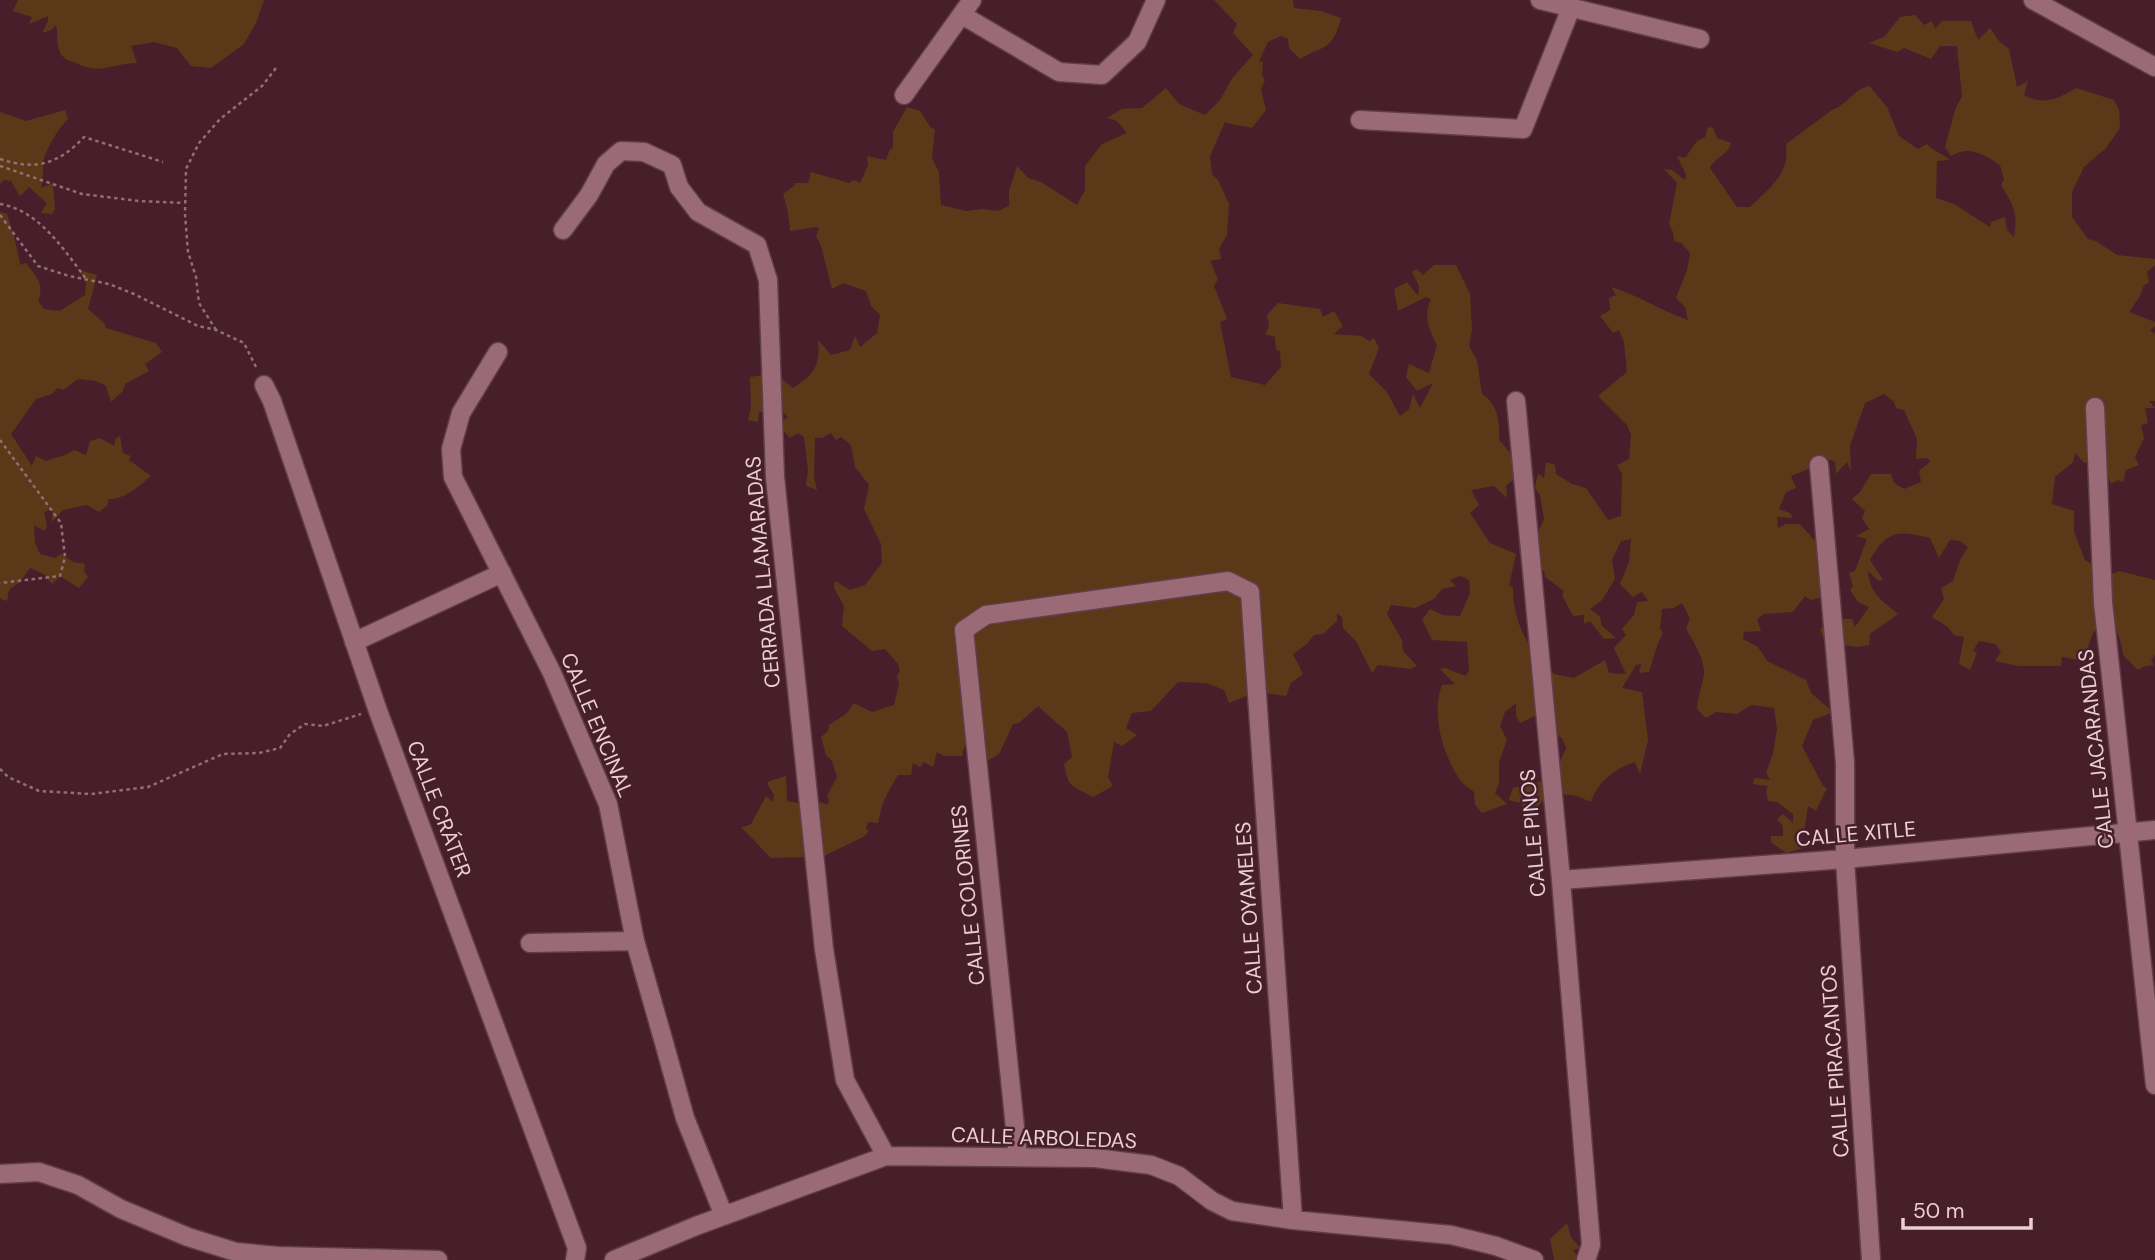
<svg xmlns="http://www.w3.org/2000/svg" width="2155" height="1260" viewBox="0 0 2155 1260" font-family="'DM Sans',sans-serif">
<rect width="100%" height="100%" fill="#461f2b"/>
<!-- green -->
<path fill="#5b3918" d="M18 0H264L256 23 244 44 211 68 191 66 177 48 154 42 131 46 137 63C113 63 102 75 78 64 70 60 64 61 60 52 56 45 58 33 56 25L51 30 42 33 48 21V16L29 24 32 17 13 11Z
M1214 0H1293L1294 8 1321 11 1341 18C1332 51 1326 44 1300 59L1289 48 1288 39 1281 36 1268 42 1259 61 1263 62 1262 75 1265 80 1261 89 1266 110 1252 128C1243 125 1235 126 1225 122L1210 156 1212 174 1218 180 1229 204 1227 235 1219 249 1221 259 1210 261 1218 279 1214 286 1227 319 1220 322 1231 377 1265 385 1281 367 1280 351 1276 350 1275 337 1265 334 1269 326 1267 315 1278 303 1320 309 1323 317 1334 311 1343 326 1334 334 1361 336 1369 341 1374 338 1379 348 1369 374 1387 392 1400 416 1409 409 1413 394 1420 408 1433 383 1417 391 1406 377 1409 364 1429 373 1437 345C1429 329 1423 316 1431 299L1426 297 1398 311 1394 289 1407 282 1418 296 1419 286 1412 272 1417 269 1423 275 1434 265H1456L1470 294 1472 330 1469 346 1477 360 1482 394C1498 404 1500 422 1499 440L1519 463 1522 472 1506 486 1507 498 1494 486 1471 490 1479 505 1470 513 1490 543 1516 554 1509 586 1513 587C1513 611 1520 634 1535 652 1542 659 1548 665 1554 674L1574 678 1605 660 1609 673 1626 674 1614 648 1626 635 1622 629 1634 615 1637 602 1648 601 1642 592 1633 597 1620 584 1629 562 1631 539 1621 541 1612 560 1615 579 1602 600 1590 609 1600 617 1602 626 1616 638 1604 639 1590 621 1584 624V615L1573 616 1562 595 1564 591 1545 577 1544 571 1523 566 1544 519 1540 495 1535 488 1538 473 1544 478 1546 462 1555 465 1556 474 1572 484 1586 488 1608 520 1621 516 1622 474 1617 465 1629 459 1631 435 1627 425 1598 396 1627 372 1624 342 1619 330 1613 333 1600 316 1610 310 1609 298 1616 295 1611 287C1638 295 1661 311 1688 320L1685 307 1676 298 1687 270 1690 253 1681 243 1674 241 1673 232 1669 224 1677 183 1664 169 1672 170 1685 180 1686 175 1677 156 1685 158 1697 141 1705 137 1708 127 1713 128 1717 138 1731 143C1728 155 1715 157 1710 168L1737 207H1750C1770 188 1790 174 1786 144L1832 110C1847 105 1854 89 1869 86L1887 107 1899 136 1918 149 1927 144C1934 152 1942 153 1950 160L1937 161 1936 198 1954 204 1990 227 1991 222 2005 217 2007 230 2014 237C2018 211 2014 207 2001 185L2004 180 2000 165C1984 154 1969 145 1951 156L1945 147 1955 110 1962 96 1957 46H1940L1931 59 1904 48 1897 52 1869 43 1884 37 1900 17 1915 15 1924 25 1932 21 1935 29 1942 21H1971L1978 40 1990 28 1999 41 2009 49 2017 87 2028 81 2024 95C2045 106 2057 99 2076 88L2114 100 2119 110 2120 128 2106 148 2084 167 2072 192V217L2088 239 2096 241 2117 255 2155 259V265L2147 272 2149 283 2144 285 2140 296 2129 312 2155 322V326L2150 330 2155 334V401H2149L2155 408H2145L2148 423 2141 425 2144 438 2135 457 2139 465 2126 470 2123 482 2118 480 2111 484 2100 460 2084 463 2075 453 2073 462 2055 477 2052 504 2074 511V532L2085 560 2110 575 2119 571 2155 580V655L2151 660 2154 665 2145 666 2138 670 2123 655C2122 639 2115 632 2113 618 2087 630 2093 637 2084 661L2062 657 2061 666H2017L1995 661 2001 652 1995 644 1979 641 1973 651 1977 653 1970 670 1959 664 1964 637 1954 635 1948 627 1932 617 1944 599 1941 588 1953 581 1960 560 1968 547 1960 541 1950 540 1939 558 1930 538C1898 530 1887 530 1870 560L1883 580 1879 581 1868 571C1869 592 1882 601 1898 614L1870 634 1869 645 1858 647 1826 643 1820 630 1831 616 1840 619H1852L1855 627 1869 607 1858 602 1850 590 1853 586 1849 573 1855 571 1867 539 1856 536 1869 529 1862 518 1865 511 1852 499 1860 492 1871 474H1891L1894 483 1904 489 1921 482 1919 471 1930 462 1928 458 1916 459 1917 439 1904 410 1896 408 1894 402 1884 394 1865 403 1850 446 1851 471 1847 462 1836 474 1835 461 1830 460 1791 476 1796 488 1786 492 1779 509 1790 513 1793 518 1777 517 1778 528 1786 524H1800L1814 540 1829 544 1824 597 1811 600 1805 596 1793 612 1764 614 1757 619 1761 631 1744 632 1743 639 1758 647 1767 661 1806 680 1811 693 1833 712 1813 720 1802 746 1823 786 1827 788 1816 811 1808 806 1804 832 1801 837 1803 848 1786 853 1771 842V836H1783V826L1777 819 1783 814 1793 823V814L1777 802 1768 801 1766 791 1768 786 1753 784 1754 778 1770 780 1766 773 1773 753 1777 729 1774 708 1751 705 1737 714 1716 712 1706 718 1697 709C1697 697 1705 678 1704 671 1703 656 1693 641 1686 629L1690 618 1682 603 1674 608 1662 609 1660 628 1663 633 1658 643 1649 672 1639 673 1641 664 1636 665 1622 688 1642 692 1648 740 1640 774 1635 762C1615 768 1597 783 1591 802L1577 796 1561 794 1564 802 1543 801 1527 818 1521 803 1509 800 1513 788C1549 779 1551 784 1566 748L1562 738 1555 735 1537 715 1520 723 1516 716V703L1505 712 1500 726 1507 740 1499 762V783L1495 793 1507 804 1482 813 1475 805 1474 792C1469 788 1461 783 1458 777 1442 751 1431 714 1442 685L1455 684 1440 669 1445 668 1466 676 1469 670 1467 642 1432 640 1422 620 1430 609 1443 615 1460 616 1470 593 1469 580 1460 576 1450 580 1456 586 1442 589 1434 599 1415 608 1391 605 1387 614 1402 640 1403 651 1417 666 1411 669 1378 665 1372 673 1356 641 1343 628 1342 617 1337 613V621L1323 634 1314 635 1307 644 1293 654 1303 674 1291 683 1286 696 1257 692 1229 703 1224 690 1206 683 1178 682 1151 711 1132 713 1126 728 1137 735 1122 746 1114 742 1108 777 1113 786 1093 797C1073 786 1068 789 1064 764L1072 757 1067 732 1038 706 1019 723 1013 724 999 754 989 760 982 753 967 744 964 747 962 756H944L937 752 933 767 924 762 920 767 913 763 911 775H898C888 791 881 804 878 823L868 822 866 829 869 831 865 836 824 856 814 866 806 857 771 858C760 848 753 837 741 828L751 824 766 796 773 802 774 795 767 783C773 778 779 780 786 775L787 801 814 806 820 802 827 805 829 801 827 796 837 777 832 761 826 755 821 737 828 731 829 725 846 714 854 703 872 712 894 705 899 684 897 676 900 670 898 664 885 649 872 651 842 626 844 606 834 588 835 581 850 590 865 585 882 563 881 544 864 509 869 485 855 467 851 445 841 437 836 440 831 433 822 438H815L814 477 817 490 806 486 808 470 804 437 798 433 790 438 777 424 788 417 782 411 780 406 774 411 759 412 758 422 748 420 751 407 750 377 775 373 793 388C813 375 821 366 818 340L831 355 850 350 855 336 860 347 877 333 880 315 871 306 866 291 843 283 832 289 821 246 816 236 819 228 815 227 790 231 788 212 783 194 794 186 795 183H808L811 172 849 183 854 180 860 183 868 165 867 156 886 160 890 149 893 148V132L907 107 920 111 931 128 935 129 932 158 939 172 941 205 966 211 982 209 998 211 1009 206V191L1017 166 1028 178 1041 182 1077 205 1085 190V166L1102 144 1127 133 1117 121 1107 118 1122 109 1142 108 1166 88 1179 104 1205 115 1220 100 1233 77 1253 55 1233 33 1237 24Z
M65 110 68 119C59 127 43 153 43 165 43 174 43 179 41 188L53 183 55 209 52 214 41 213 47 203 29 187 20 196 11 181 4 180 0 184V112L26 121Z
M0 212 7 214 14 236 20 263 21 265 26 263C36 276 45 285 38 301L44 309 60 311 85 295 86 283 79 270 97 275 88 309 104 323 106 328C123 333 139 338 156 343L162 352 145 364 149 371 125 384 123 391 111 402 106 386 96 381 78 379 63 390 58 388 52 394 36 399 11 434 32 466 36 456 46 461C56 457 64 457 74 450L86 455 90 441 100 438 114 446 116 438 120 436 123 453 131 456 129 460 151 476C139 486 124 500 108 499V505L99 512 87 505 63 510 52 522V509L44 512 47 526 44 531 34 525 35 543 40 554 55 558 61 554 73 562 85 564 84 571 88 577 79 588 60 576 52 584 44 574 30 568 21 581 9 590 7 601 1 599 0 597Z
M1567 1223 1571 1237 1580 1248 1573 1250 1578 1257 1584 1260H1554L1550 1239Z"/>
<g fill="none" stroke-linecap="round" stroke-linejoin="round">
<defs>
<path id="minor" d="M1540 0 1700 39
M2033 0 2155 67
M962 15 1059 72 1102 75 1137 42 1156 0
M904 95 972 0
M1360 120 1523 129 1571 8
M563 230 589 195 606 164 621 151 644 152 672 165 679 187 698 212 757 245 768 280 775 477 824 949 845 1080 886 1156
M498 352 461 413 451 449 453 477 552 673 608 804 635 941 663 1039 685 1118 724 1216
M264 385 272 401 378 711 577 1248 575 1260
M1516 401 1561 880 1591 1245 1586 1260
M2095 407 2103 602 2155 1085
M1819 465 1845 763V859L1871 1260
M354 642 502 573
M1561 880 1845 859 2155 830
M530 943 635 941
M1018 1157 964 630 986 615 1228 581 1250 592 1293 1220
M0 1174 39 1172 78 1185 121 1209 188 1237 236 1252 278 1256 438 1260
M614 1260 696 1226 886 1156 1095 1158 1151 1165 1179 1176 1212 1201 1232 1211 1293 1220 1451 1235 1496 1246 1534 1260"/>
</defs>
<!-- minor casing -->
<use href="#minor" stroke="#603e49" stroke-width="21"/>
<!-- path -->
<path stroke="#916f79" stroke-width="2.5" stroke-dasharray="3.5 3.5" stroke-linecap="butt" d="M0 159C35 171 59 164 84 137L163 162
M0 166 82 194 139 201 184 203
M0 204C39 210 64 250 87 280
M0 215 38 266 69 276 109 284 134 294 198 326 216 330 244 343 257 369
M216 330 199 303 196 277 188 252 185 214 186 169 199 143 220 119 262 86 276 68
M0 440 61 523 65 557 60 576 0 583
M0 769 8 777 39 791 91 794 148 787 223 754 259 753 280 748 290 734 305 724 323 726 361 714"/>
<!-- minor -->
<use href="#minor" stroke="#9a6b77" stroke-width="18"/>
</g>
<g text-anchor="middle" stroke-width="5" stroke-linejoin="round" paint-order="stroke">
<!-- street labels -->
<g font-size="21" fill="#eacfd5" stroke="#461f2b">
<text transform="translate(763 572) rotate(-95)" y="7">CERRADA LLAMARADAS</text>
<text transform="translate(597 725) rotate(67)" y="7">CALLE ENCINAL</text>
<text transform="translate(2096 749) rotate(-96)" y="7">CALLE JACARANDAS</text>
<text transform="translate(439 809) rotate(69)" y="7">CALLE CRÁTER</text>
<text transform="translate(1533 833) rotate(-95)" y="7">CALLE PINOS</text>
<text transform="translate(1856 834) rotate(-5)" y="7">CALLE XITLE</text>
<text transform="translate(968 895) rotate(-96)" y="7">CALLE COLORINES</text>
<text transform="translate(1249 908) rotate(-94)" y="7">CALLE OYAMELES</text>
<text transform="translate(1835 1061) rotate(-94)" y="7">CALLE PIRACANTOS</text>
<text transform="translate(1044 1138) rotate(2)" y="7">CALLE ARBOLEDAS</text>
</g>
</g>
<!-- scale -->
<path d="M1903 1218v10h128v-10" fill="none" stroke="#eacfd5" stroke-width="3.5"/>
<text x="1913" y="1218" font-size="21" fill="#eacfd5" stroke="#461f2b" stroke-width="5" paint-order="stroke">50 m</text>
</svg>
